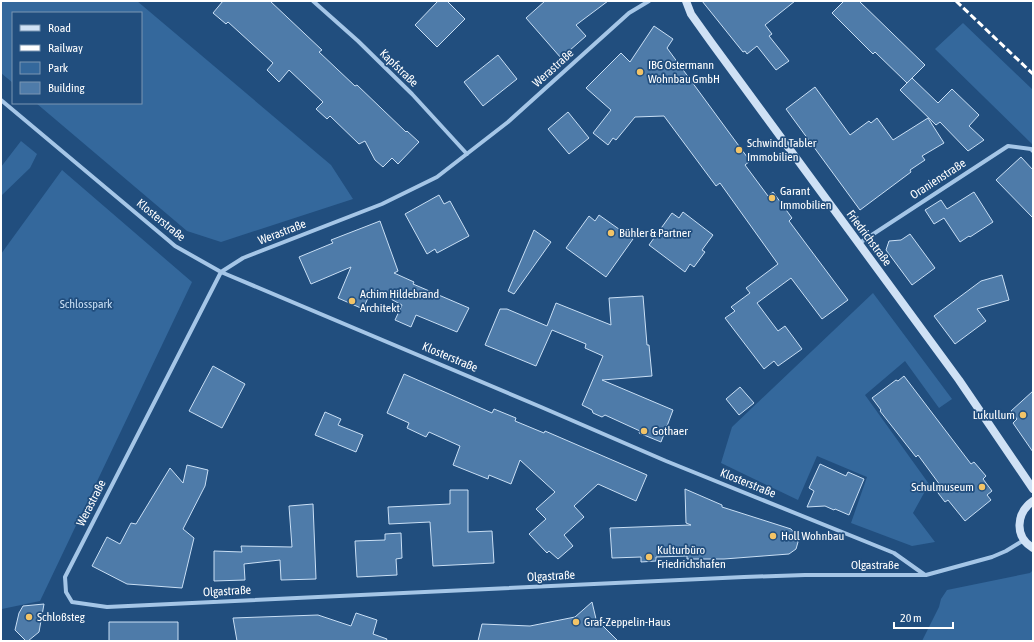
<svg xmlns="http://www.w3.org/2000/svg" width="1034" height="642" viewBox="0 0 1034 642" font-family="'Asap Condensed',sans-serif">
<rect width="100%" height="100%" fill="#214e7e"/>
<!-- green -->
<path fill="#34689c" d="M1 1H137L331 165 353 199 221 242 187 231 36 103H141V13H13V83L1 73Z
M963 23 1033 90V145L935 49Z
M21 141 37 154 30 168 2 195 1 167Z
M62 170 192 282 40 601 2 609 1 254Z
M873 293 952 399 939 408 905 361 865 395 929 484 913 513 935 542 912 546 851 523 867 477 817 456 798 500 721 463 732 427Z
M1033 570V641H922L939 607 941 599 947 590 1030 573Z"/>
<!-- building -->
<path fill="#4e7ba9" stroke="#c9dff5" d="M223 1H270L322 50 319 52 355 86 357 85 406 132 407 131 419 142 398 164 392 158 383 167 375 160 365 141 359 144 330 116 327 119 316 109 323 102 289 70 279 82 267 70 273 63 228 22 226 24 213 13Z
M438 1H447L465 19 437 47 415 25Z
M545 1H608L576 25 586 36 561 58 526 18Z
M702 1H795L765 25 772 34 769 36 789 61 776 70 757 46 747 54 745 51 743 52Z
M844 1H859L925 65 907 83 875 52 873 54 832 13Z
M654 26 673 39 667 48 750 161 745 165 768 196 773 192 792 218 789 221 848 300 822 319 791 278 757 303 778 331 785 326 802 349 778 366 774 361 764 369 725 318 735 311 731 307 750 293 746 288 778 264 720 183 716 186 664 116 635 117 616 140 613 138 608 145 593 133 611 110 586 88 621 53 630 62Z
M498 55 517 79 483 106 464 82Z
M912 78 938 103 952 89 979 115 969 126 984 140 968 151 940 122 936 125 900 90Z
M815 87 850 135 869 121 871 123 877 118 893 140 928 118 944 143 922 156 925 160 910 170 911 172 860 210 786 109Z
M568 112 589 138 569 154 548 129Z
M1021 157 1033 170V218L996 180Z
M974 192 993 222 970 237 969 236 960 242 944 218 934 224 925 210 941 200 947 209Z
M439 195 444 204 450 201 469 236 437 253 435 249 427 254 405 214Z
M683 212 713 235 702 250 705 252 694 267 690 264 685 272 649 245 672 213 679 218Z
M599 215 633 239 606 277 566 248 589 216 595 221Z
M380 221 398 271 394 273 414 282 413 284 469 308 457 332 416 315 411 327 395 320 402 305 372 289 363 309 338 298 351 267 311 284 299 257 333 243 331 240Z
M534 230 551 242 514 294 508 291Z
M910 234 935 268 912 285 886 250 889 241 901 240Z
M1002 275 1009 300 977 309 986 321 955 344 934 316 981 281Z
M643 296 647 345H649L652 376 602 380 673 410 661 442 639 433 640 431 605 415 602 417 593 413 592 410 582 405 603 356 585 348 586 344 552 330 536 366 485 345 500 309H507L547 326 556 303 611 325 609 298Z
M213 366 245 384 222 428 189 411Z
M404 374 492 413 494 409 516 418 515 421 544 433 545 431 647 475 636 501 598 484 574 506 584 517 564 535 573 546 558 559 549 551 547 553 529 534 546 519 536 509 555 492 520 460 511 484 489 475 488 479 453 465 460 446 429 432 426 437 407 428 409 423 387 413Z
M904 376 971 464 974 462 986 476 983 479 992 491 987 495 991 500 965 521 948 500 945 502 935 489 940 485 918 455 916 457 880 411 881 410 872 398 896 380 898 381Z
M740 387 754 403 739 415 726 399Z
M1033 391V452L1013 423 1017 419 1011 411Z
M325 412 341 419 338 425 363 435 356 452 315 435Z
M820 464 846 476 848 472 864 479 849 515 835 509 834 510 825 506 807 507 814 491 809 488Z
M187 465 208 470 205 486 183 529 194 538 182 588 127 584 92 566 107 537 120 544 131 523 136 524 170 468 183 483Z
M685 489 722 505V507L791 529 797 536 798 542 796 549 789 554 724 559H687V556L656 557V561L641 562V557L612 558 610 528 691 525 686 523Z
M450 490H468V532L492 531 494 563 433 566 430 522 389 524 388 507 450 504Z
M313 504 316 579 281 580 280 560 244 564 245 580 214 581V551L242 552 241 546 292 547 289 506Z
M401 533 402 558 396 559 397 575 357 577 355 541 385 540V534Z
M592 602 596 619 618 641H478L482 624 530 626 575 617Z
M44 604 39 632 28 641H26L15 630 19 613 23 606Z
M356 613 377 620 373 634 387 639 386 641H237L233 618 318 615 351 626Z
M109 622H178V641H109Z"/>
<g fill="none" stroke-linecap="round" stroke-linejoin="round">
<!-- street -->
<path stroke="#a5c6e7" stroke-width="4" d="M313 1 358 41 412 94 467 154
M649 1 629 13 508 122 437 177 382 204 243 258 221 272 65 577 66 592 72 602 107 607 744 577 805 575H926L992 557 1006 551 1024 540
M1 100 168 240 175 246 221 272 541 407 666 461 894 553 925 575
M858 244 1008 146 1031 149 1033 151"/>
<!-- secondary -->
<path stroke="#cfe1f5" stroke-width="8" d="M686 1 691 14 711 42 959 380 1033 489
M1033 501C1016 513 1014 537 1033 548"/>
<!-- rail -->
<path stroke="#fff" stroke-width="3" stroke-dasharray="7 3" stroke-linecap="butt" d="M956 1 1033 74"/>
</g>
<!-- markers -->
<g fill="#f3c467" stroke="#214e7e" stroke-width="1.5">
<circle cx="640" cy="72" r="4"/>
<circle cx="739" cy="150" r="4"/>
<circle cx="772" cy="198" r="4"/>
<circle cx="611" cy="233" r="4"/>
<circle cx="352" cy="301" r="4"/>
<circle cx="1023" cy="415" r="4"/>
<circle cx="644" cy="431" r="4"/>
<circle cx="982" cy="487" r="4"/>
<circle cx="773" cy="536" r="4"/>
<circle cx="649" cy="557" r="4"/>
<circle cx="29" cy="617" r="4"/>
<circle cx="576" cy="622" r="4"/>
</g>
<g text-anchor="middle" stroke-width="3.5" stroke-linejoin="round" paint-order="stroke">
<!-- poi labels -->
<g font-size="12" fill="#fff" stroke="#214e7e" text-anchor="start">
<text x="648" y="69">IBG Ostermann<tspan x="648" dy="14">Wohnbau GmbH</tspan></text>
<text x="747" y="147">Schwindl Tabler<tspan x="747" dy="14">Immobilien</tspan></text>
<text x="780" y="195">Garant<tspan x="780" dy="14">Immobilien</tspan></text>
<text x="619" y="237">Bühler &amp; Partner</text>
<text x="360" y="298">Achim Hildebrand<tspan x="360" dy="14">Architekt</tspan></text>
<text x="1015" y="419" text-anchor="end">Lukullum</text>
<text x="652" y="435">Gothaer</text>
<text x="974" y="491" text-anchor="end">Schulmuseum</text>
<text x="781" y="540">Holl Wohnbau</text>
<text x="657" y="554">Kulturbüro<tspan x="657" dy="14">Friedrichshafen</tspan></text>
<text x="37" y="621">Schloßsteg</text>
<text x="584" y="626">Graf-Zeppelin-Haus</text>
</g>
<!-- street labels -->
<g font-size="12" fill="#fff" stroke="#214e7e">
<text transform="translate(399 68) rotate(44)" y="4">Kapfstraße</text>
<text transform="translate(553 68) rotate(-42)" y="4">Werastraße</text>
<text transform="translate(938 179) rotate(-33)" y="4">Oranienstraße</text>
<text transform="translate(161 220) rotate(39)" y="4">Klosterstraße</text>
<text transform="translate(282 232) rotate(-21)" y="4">Werastraße</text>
<text transform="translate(869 238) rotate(53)" y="4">Friedrichstraße</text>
<text transform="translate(450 357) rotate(23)" y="4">Klosterstraße</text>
<text transform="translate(748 483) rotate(22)" y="4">Klosterstraße</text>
<text transform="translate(91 503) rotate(-63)" y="4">Werastraße</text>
<text x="875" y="569">Olgastraße</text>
<text transform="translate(551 576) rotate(-3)" y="4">Olgastraße</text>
<text transform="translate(227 591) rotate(-3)" y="4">Olgastraße</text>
</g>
<!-- park labels -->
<g font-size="12" fill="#c9dff5" stroke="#214e7e">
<text x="86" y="308">Schlosspark</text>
</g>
</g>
<!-- border -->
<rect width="1034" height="642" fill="none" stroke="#ffffff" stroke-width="4"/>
<!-- legend -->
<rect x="12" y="12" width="130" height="92" fill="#214e7e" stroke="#7a95b2"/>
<rect x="20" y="25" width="20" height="6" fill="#cfe1f5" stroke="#7a95b2"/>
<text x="48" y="32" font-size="12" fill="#ffffff">Road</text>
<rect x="20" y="45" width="20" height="6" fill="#ffffff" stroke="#7a95b2"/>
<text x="48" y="52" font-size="12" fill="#ffffff">Railway</text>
<rect x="20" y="62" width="20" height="12" fill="#34689c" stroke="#7a95b2"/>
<text x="48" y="72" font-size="12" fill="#ffffff">Park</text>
<rect x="20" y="82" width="20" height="12" fill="#4e7ba9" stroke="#7a95b2"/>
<text x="48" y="92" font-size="12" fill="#ffffff">Building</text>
<!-- scale -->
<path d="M894 622v6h59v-6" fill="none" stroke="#ffffff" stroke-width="2"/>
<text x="900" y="622" font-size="12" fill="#ffffff" stroke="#214e7e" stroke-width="3" paint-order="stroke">20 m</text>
</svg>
